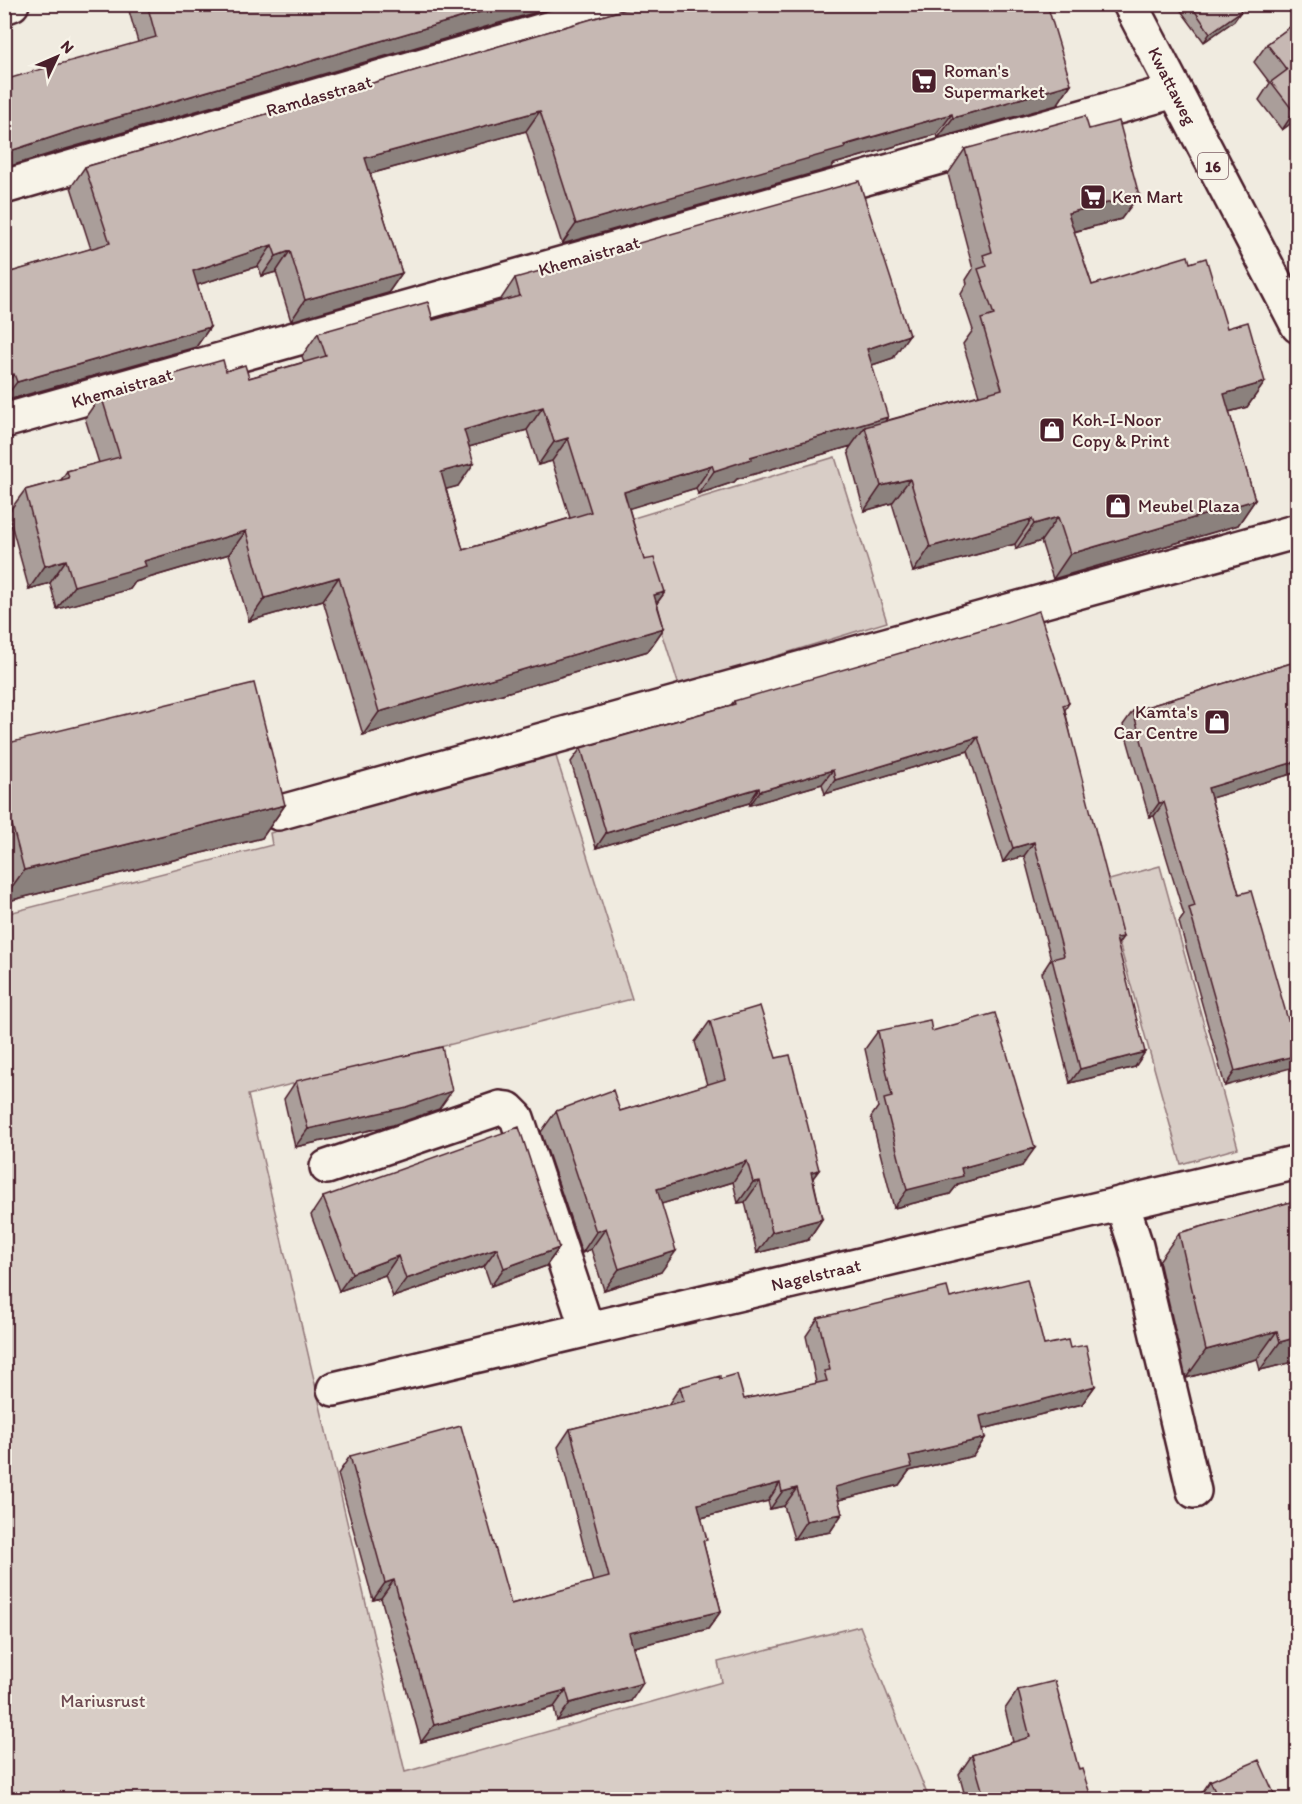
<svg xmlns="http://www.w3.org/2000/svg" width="1302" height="1804" viewBox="0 0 1302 1804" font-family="Itim,sans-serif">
<rect width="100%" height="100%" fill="#f0ebe0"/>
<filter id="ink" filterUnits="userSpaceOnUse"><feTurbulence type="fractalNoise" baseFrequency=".0167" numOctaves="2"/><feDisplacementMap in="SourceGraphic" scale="12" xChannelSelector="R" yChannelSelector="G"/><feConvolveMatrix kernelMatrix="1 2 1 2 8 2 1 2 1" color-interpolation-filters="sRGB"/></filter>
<g filter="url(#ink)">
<!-- green -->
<path fill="#d8cdc6" stroke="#917678" stroke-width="1.5" d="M835 457 887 622 679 686 627 520Z
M555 753 632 999 248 1095 405 1772 722 1682 718 1662 860 1626 929 1799 5 1800V914L272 845 270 833Z
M1160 866 1238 1148 1181 1164 1102 882Z"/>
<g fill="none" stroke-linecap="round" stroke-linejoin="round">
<defs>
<path id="minor" d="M4 7 12 4
M4 187 633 4
M4 421 1174 91
M278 813 1298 531
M327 1167 500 1108 508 1109 517 1118 587 1329
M1122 1203 1136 1246 1194 1491
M334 1389 1298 1162"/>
<path id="major" d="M1130 4 1298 326"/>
</defs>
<!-- minor casing -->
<use href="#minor" stroke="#4a1f2b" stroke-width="38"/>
<!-- major casing -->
<use href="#major" stroke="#4a1f2b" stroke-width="38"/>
<!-- minor -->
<use href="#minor" stroke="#f7f3e8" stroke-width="33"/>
<!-- major -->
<use href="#major" stroke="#f7f3e8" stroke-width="33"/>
</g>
<!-- wall -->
<path fill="#aa9e9a" stroke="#4a1f2b" stroke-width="1.5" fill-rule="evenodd" d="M127 4H564L59 151 138 42Z
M643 4 1071 84 1057 105 938 138 937 134 834 164 831 168 562 244 526 131 370 174 402 273 388 293 291 321 276 272 262 276 258 266 197 285 210 327 196 347 4 401V274L91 249 71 187 85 167Z
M1176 4H1236L1241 11 1234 21 1204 42Z
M1298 21V118L1282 130 1259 100 1270 83 1254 62 1267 44Z
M1089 129 1139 195 1121 219 1074 232 1092 285 1190 263 1227 328 1265 382 1247 407 1229 412 1255 500 1238 525 1053 579 1041 541 1016 549 1015 544 913 572 892 503 864 511 848 451 851 446 737 479 734 482 698 494 696 488 629 508 644 560 665 592 657 603 664 628 648 651 363 735 323 600 249 621 229 554 135 582 130 589 57 609 50 583 29 589 8 513 25 490 61 480 67 471 99 463 85 418 101 395 226 371 249 378 304 362 302 356 318 333 433 320 499 302 515 278 893 358 872 365 885 421 979 395 963 344 973 330 961 294 967 284 966 280 973 269 948 174 965 149ZM527 430 538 465 552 461 570 518 463 550 446 489 458 486 469 447Z
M1298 661V772L1211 798 1239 894 1288 1020 1225 1086 1179 922 1184 915 1154 816 1149 817 1123 725 1133 711Z
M734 701 1069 703 1065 710 1117 944 1135 1067 1070 1083 1042 973 1051 959 1024 856 1003 862 968 751 825 794 822 784 750 805 749 803 596 848 571 762 581 748 731 705Z
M4 744 285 805 262 838 4 902Z
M710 1021 776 1058 819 1170 813 1178 822 1219 808 1240 757 1253 745 1202 738 1203 733 1182 661 1204V1272L604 1290 591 1249 582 1253 541 1132 556 1111H620L707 1085 695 1042Z
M878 1031H932L1022 1166 958 1184 950 1194 894 1208 871 1117 878 1107 865 1049Z
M296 1081 439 1109 393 1125 295 1147 284 1099Z
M323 1197 559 1248 546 1266 491 1286 484 1266 393 1297 385 1275 339 1291 311 1215Z
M1298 1200V1361L1260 1370 1257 1359 1186 1378 1159 1261 1179 1233Z
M950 1298 1044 1345 1070 1348 1095 1386 1082 1404 983 1429 985 1438 973 1456 909 1471 899 1485 838 1500 842 1514 830 1532 794 1539 784 1506 770 1509 768 1501 701 1518 704 1545 721 1611 708 1629 633 1647 631 1701 557 1721 554 1707 421 1742 381 1598 373 1600 338 1474 350 1456 511 1604 593 1582 558 1447 570 1429 668 1405 680 1387 720 1379 744 1399 815 1384 816 1382 806 1336 818 1318Z
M1018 1690 1079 1770 1092 1800H966L959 1774 972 1755 1013 1742 1005 1709Z
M1210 1781 1277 1800H1197Z"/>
<!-- shaded-wall -->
<path fill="#8b817d" stroke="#4a1f2b" stroke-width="1.5" d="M508 4H564L59 151 4 168V153L74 130Z
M1241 11 1234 21 1204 42 1210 33Z
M1071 84 1057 105 938 138 953 118Z
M1298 109V118L1282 130 1294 112Z
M540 111 526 131 351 179 365 158Z
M952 114 937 134 834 164 831 168 562 244 576 224Z
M1139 195 1121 219 1050 238 1068 213Z
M272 245 258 266 178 291 193 271Z
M290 251 276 272 262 276 276 256Z
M402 273 388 293 291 321 305 300Z
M210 327 196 347 4 401V399L17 382Z
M909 335 893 358 851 372 867 349Z
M14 374 4 388V377Z
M1265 382 1247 407 1206 418 1224 394Z
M543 407 527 430 448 453 464 430Z
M888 417 872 440 865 427 851 446 737 479 734 482 698 494 714 471 750 457Z
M568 438 552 461 538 465 554 442Z
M474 463 458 486 425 495 441 472Z
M712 465 696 488 608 515 624 492Z
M910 479 892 503 864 511 881 486Z
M1255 500 1238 525 1053 579 1070 554Z
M1058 517 1041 541 1016 549 1034 524Z
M1032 519 1015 544 913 572 930 547Z
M246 531 229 554 135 582 130 589 57 609 74 586 144 561Z
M66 560 50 583 29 589 45 566Z
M339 577 323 600 249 621 265 598Z
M665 592 648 615 654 595Z
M664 628 648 651 363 735 379 712Z
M978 737 968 751 825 794 835 780Z
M1298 761V772L1198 802 1208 788Z
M833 770 822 784 750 805 760 791Z
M759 788 749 803 596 848 606 833Z
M1164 802 1154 816 1149 817 1159 803Z
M285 805 262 838 4 902V898L24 870Z
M1034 842 1024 856 1003 862 1013 848Z
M1123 937 1113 951 1116 938Z
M1145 1052 1135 1067 1070 1083 1080 1069Z
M1298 1055V1066L1225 1086 1235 1071Z
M452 1091 439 1109 393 1125 295 1147 308 1129Z
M1035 1148 1022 1166 958 1184 950 1194 894 1208 907 1190 961 1168Z
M747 1161 733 1182 642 1210 657 1189Z
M819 1170 804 1190 811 1172Z
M760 1181 745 1202 738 1203 753 1182Z
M822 1219 808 1240 757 1253 772 1232Z
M606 1228 591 1249 582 1253 596 1232Z
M497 1248 484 1266 393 1297 406 1279Z
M559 1248 546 1266 491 1286 504 1268Z
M676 1251 661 1272 604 1290 619 1269Z
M398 1256 385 1275 339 1291 352 1273Z
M1277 1331 1257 1359 1186 1378 1206 1350Z
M1298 1337V1361L1260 1370 1280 1342Z
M1095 1386 1082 1404 967 1433 980 1416Z
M985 1438 973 1456 909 1471 899 1485 823 1504 835 1487 909 1456Z
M780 1483 768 1501 685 1522 698 1504Z
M797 1488 784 1506 770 1509 782 1492Z
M842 1514 830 1532 794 1539 806 1521Z
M394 1580 381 1598 373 1600 385 1583Z
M721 1611 708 1629 617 1651 629 1633Z
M643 1683 631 1701 557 1721 570 1703Z
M566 1690 554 1707 421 1742 434 1725Z"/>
<!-- building -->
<path fill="#c6b8b3" stroke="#4a1f2b" stroke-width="1.5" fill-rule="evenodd" d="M147 4H508L74 130 4 153V80L35 71 156 37Z
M643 4H1047L1071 84 953 118 952 114 844 145 845 148 576 224 540 111 365 158 402 273 305 300 290 251 276 256 272 245 193 271 210 327 17 382 14 374 4 377V274L110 243 85 167Z
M1190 4H1236L1241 11 1210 33Z
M1298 21V109L1294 112 1271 82 1287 70 1267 44Z
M1085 116 1089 129 1119 121 1139 195 1068 213 1092 285 1188 256 1190 263 1206 258 1227 328 1248 322 1265 382 1224 394 1255 500 1070 554 1058 517 1034 524 1032 519 930 547 910 479 881 486 865 427 1002 389 981 319 994 315 978 269 987 266 983 255 992 252 965 149Z
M859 181 909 335 867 349 888 417 750 457 751 459 714 471 712 465 624 492 644 560 654 558 665 592 654 595 664 628 379 712 339 577 265 598 246 531 144 561 146 566 74 586 66 560 45 566 25 490 69 478 67 471 120 457 101 395 223 360 226 371 245 365 249 378 326 356 318 333 428 302 433 320 520 296 515 278ZM543 407 554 442 568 438 591 512 463 550 441 472 474 463 464 430Z
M1039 611 1069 703 1063 705 1123 937 1116 938 1145 1052 1080 1069 1052 959 1064 956 1034 842 1013 848 978 737 835 780 833 770 760 791 759 788 606 833 581 748 735 704 734 701 994 626Z
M1298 661V761L1208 788 1239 894 1251 891 1288 1020 1298 1017V1055L1235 1071 1189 908 1195 906 1164 802 1159 803 1133 711Z
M254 683 285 805 24 870 4 794V744Z
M760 1006 776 1058 790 1055 819 1170 811 1172 822 1219 772 1232 760 1181 753 1182 747 1161 657 1189 676 1251 619 1269 606 1228 596 1232 556 1111 613 1090 620 1111 725 1079 710 1021Z
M995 1013 1035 1148 961 1168 963 1176 907 1190 884 1099 892 1097 878 1031 930 1020 932 1031Z
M442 1047 452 1091 406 1107 308 1129 296 1081Z
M519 1127 559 1248 504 1268 497 1248 406 1279 398 1256 352 1273 323 1197Z
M1298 1200V1337L1280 1342 1277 1331 1206 1350 1179 1233Z
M1027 1279 1044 1345 1068 1340 1070 1348 1086 1345 1095 1386 980 1416 985 1438 909 1456 912 1467 835 1487 842 1514 806 1521 797 1488 782 1492 780 1483 698 1504 707 1540 703 1541 721 1611 629 1633 643 1683 570 1703 566 1690 434 1725 394 1580 385 1583 350 1456 461 1426 511 1604 609 1577 570 1429 684 1401 680 1387 720 1376V1379L737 1374 744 1399 827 1381 824 1371 830 1370 818 1318 947 1287 950 1298Z
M1055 1681 1079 1770 1082 1769 1092 1800H985L972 1755 1030 1737 1018 1690Z
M1259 1760 1277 1800H1219L1210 1781Z"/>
</g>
<!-- icons -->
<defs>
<symbol id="supermarket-square" viewBox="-11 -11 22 22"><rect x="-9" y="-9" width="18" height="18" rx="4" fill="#4a1f2b" stroke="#f7f3e8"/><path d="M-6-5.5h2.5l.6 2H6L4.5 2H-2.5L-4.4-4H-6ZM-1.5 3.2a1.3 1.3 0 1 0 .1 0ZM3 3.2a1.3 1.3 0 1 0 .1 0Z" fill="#fff"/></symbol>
<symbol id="shop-square" viewBox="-11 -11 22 22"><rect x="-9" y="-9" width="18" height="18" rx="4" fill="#4a1f2b" stroke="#f7f3e8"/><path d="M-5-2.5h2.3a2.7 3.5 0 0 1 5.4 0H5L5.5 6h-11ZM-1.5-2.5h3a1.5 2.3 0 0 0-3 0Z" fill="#fff"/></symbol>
</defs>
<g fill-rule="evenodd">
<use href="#supermarket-square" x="909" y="66" width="30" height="30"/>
<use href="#supermarket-square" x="1078" y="182" width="30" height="30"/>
<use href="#shop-square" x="1037" y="415" width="30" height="30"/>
<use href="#shop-square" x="1103" y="491" width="30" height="30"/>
<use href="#shop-square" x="1202" y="707" width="30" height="30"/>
</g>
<g text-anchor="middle" stroke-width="4.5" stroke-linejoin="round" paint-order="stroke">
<!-- shield labels -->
<rect fill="#f7f3e8" stroke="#7e5f64" stroke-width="1.5" x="1198" y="153" width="30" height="26" rx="4.5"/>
<g font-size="16" font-weight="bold" fill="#4a1f2b">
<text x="1213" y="172">16</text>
</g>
<!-- poi labels -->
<g font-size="18" fill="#4a1f2b" stroke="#f7f3e8" text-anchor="start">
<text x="944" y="77">Roman's<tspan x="944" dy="21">Supermarket</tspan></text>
<text x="1112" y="203">Ken Mart</text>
<text x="1072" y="426">Koh-I-Noor<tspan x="1072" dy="21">Copy &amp; Print</tspan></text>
<text x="1138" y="512">Meubel Plaza</text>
<text x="1198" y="718" text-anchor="end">Kamta's<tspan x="1198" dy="21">Car Centre</tspan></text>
</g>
<!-- street labels -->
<g font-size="18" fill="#4a1f2b" stroke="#f7f3e8">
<text transform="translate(1172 86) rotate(63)" y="6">Kwattaweg</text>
<text transform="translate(319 96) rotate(-16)" y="6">Ramdasstraat</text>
<text transform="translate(589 256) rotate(-16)" y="6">Khemaistraat</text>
<text transform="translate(122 388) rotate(-16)" y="6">Khemaistraat</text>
<text transform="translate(816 1275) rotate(-13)" y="6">Nagelstraat</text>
</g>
<!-- park labels -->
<g font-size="18" fill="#6e4a52" stroke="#f7f3e8">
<text x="103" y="1707">Mariusrust</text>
</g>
</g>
<!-- margin -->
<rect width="1302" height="1804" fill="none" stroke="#f7f3e8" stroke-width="24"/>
<rect x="12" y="12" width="1278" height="1780" fill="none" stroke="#4a1f2b" stroke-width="2" filter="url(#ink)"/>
<!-- north arrow -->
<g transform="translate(57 57) rotate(46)" stroke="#f7f3e8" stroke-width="4.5" paint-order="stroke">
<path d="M0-4.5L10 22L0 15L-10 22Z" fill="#4a1f2b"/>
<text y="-9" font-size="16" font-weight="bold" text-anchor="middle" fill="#4a1f2b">N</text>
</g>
</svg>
